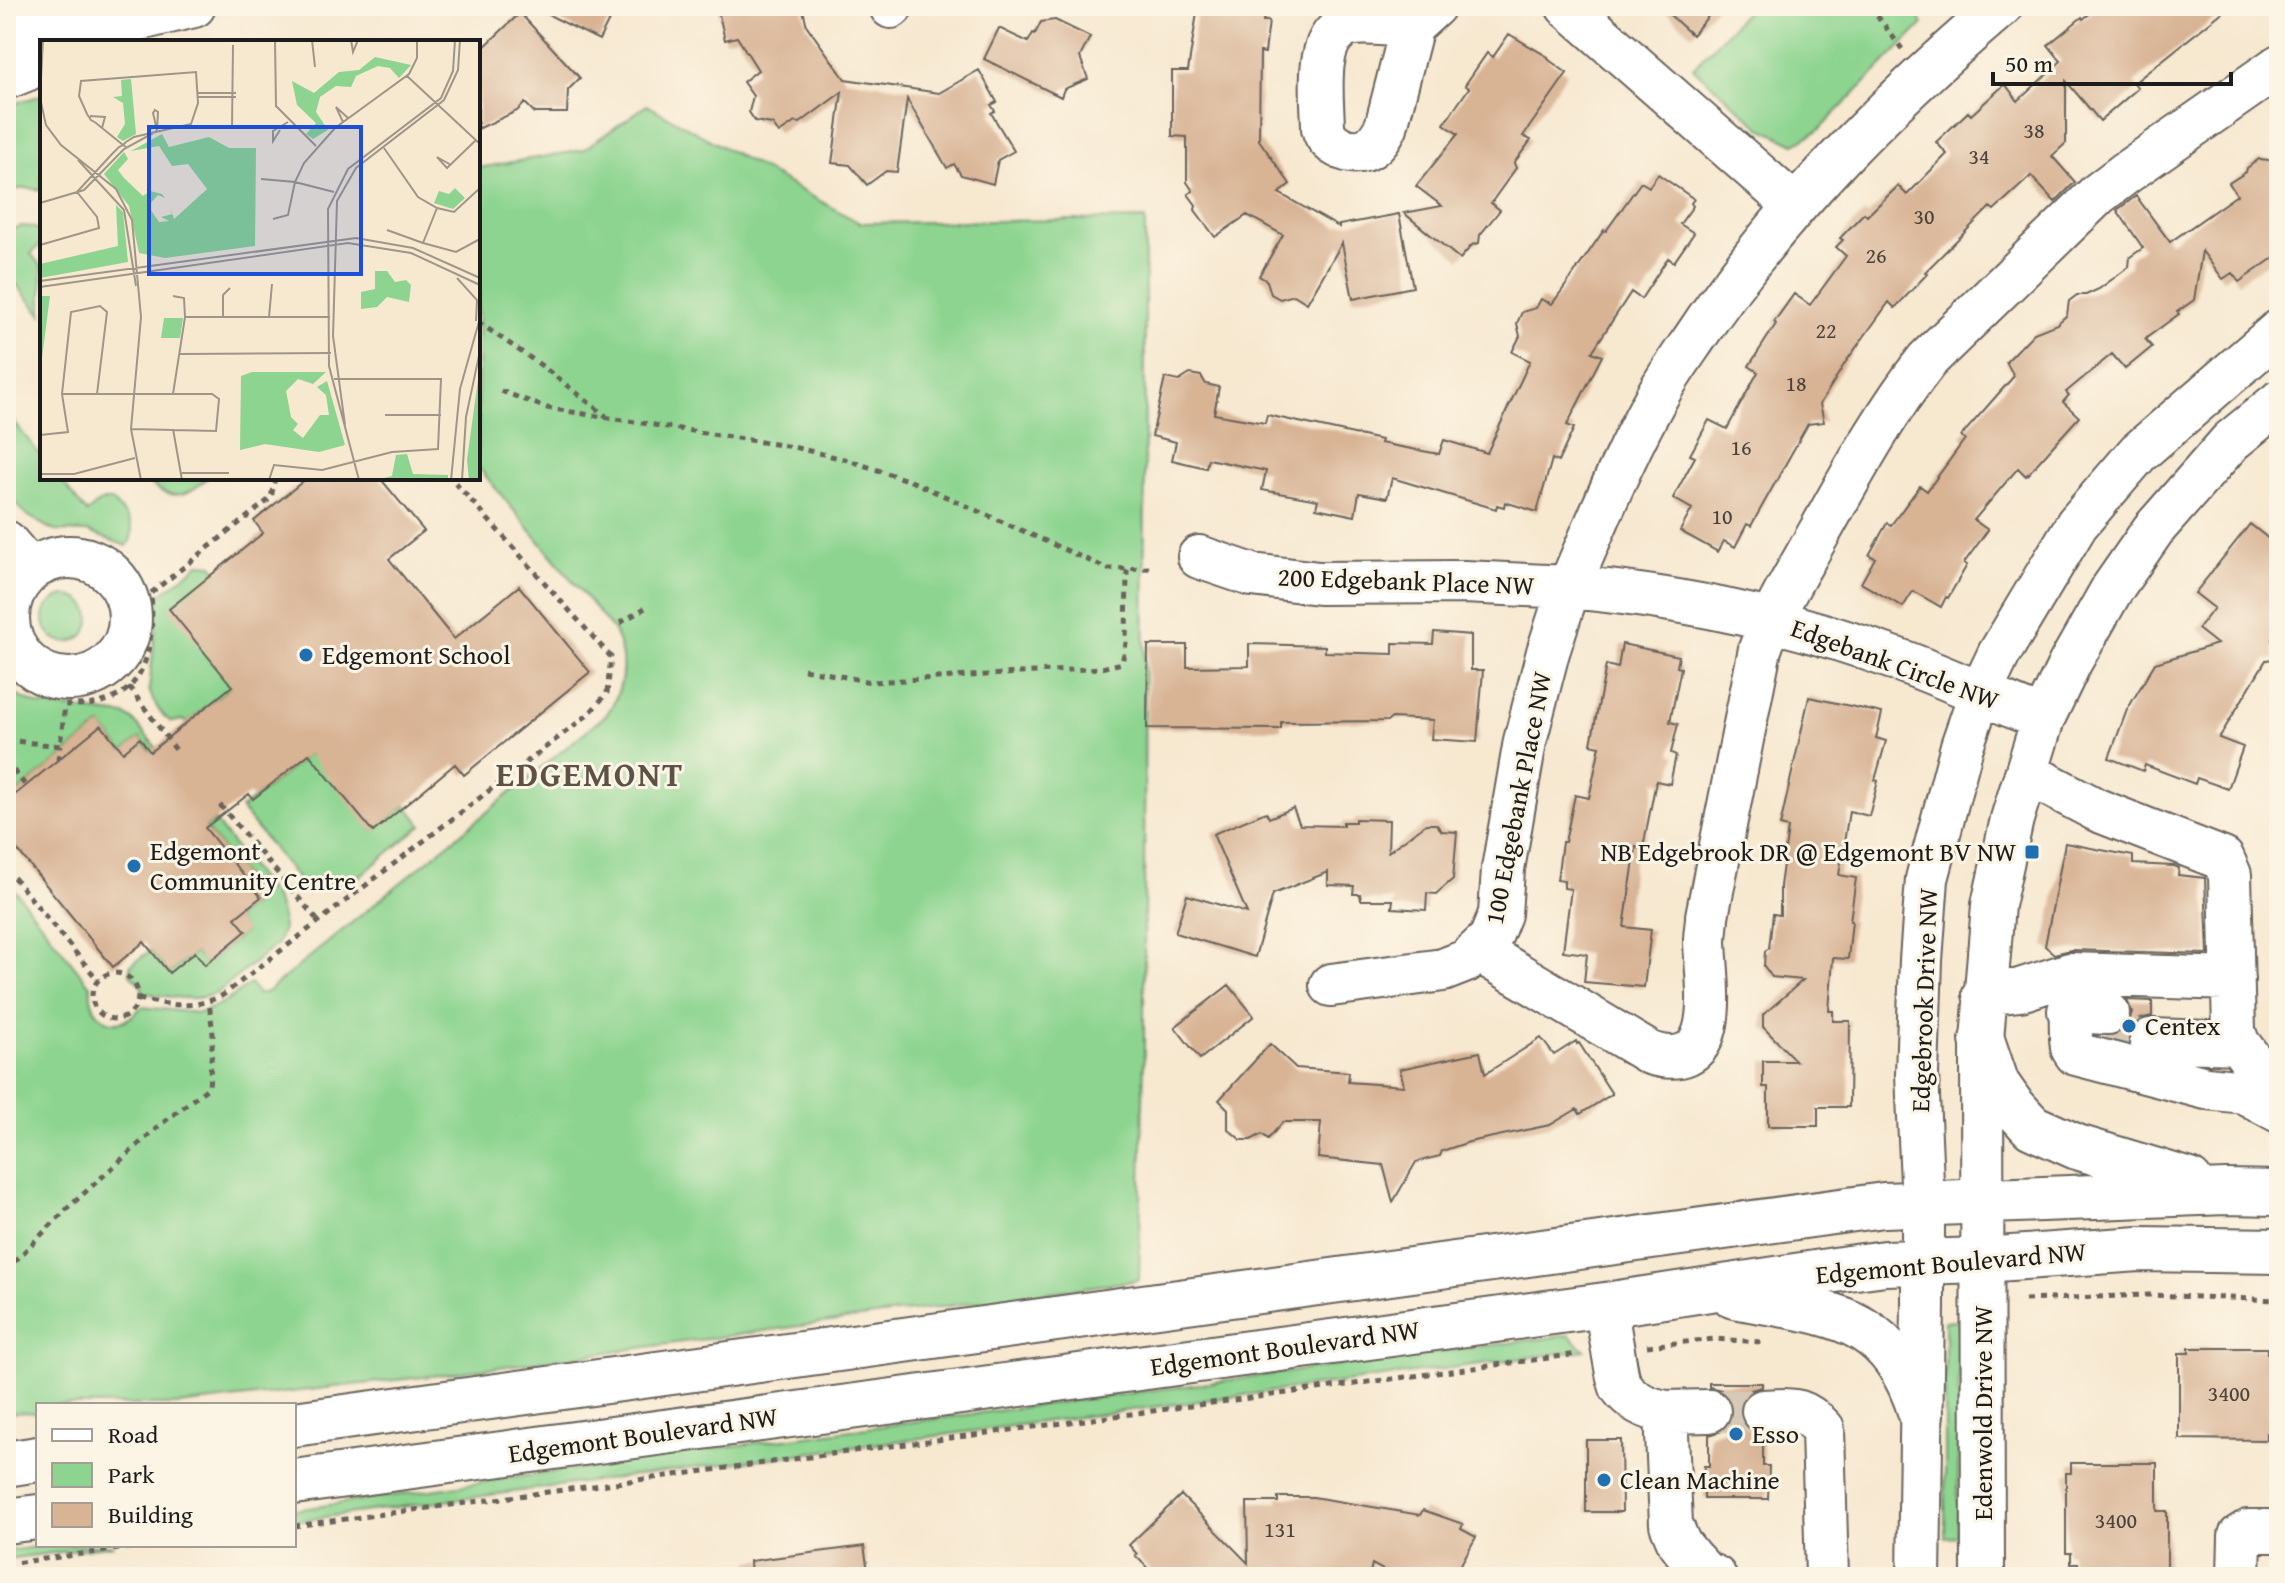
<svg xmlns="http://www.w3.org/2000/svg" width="2285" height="1583" viewBox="0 0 2285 1583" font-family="'Gentium Book Plus',serif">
<rect width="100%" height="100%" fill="#fcf5e5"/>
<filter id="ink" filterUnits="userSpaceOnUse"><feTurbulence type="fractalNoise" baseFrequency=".0125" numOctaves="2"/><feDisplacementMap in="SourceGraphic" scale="16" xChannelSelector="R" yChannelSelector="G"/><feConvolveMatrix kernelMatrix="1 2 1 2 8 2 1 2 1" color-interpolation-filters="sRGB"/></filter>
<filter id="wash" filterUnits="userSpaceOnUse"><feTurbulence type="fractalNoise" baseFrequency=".006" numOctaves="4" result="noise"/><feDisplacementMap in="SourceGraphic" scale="32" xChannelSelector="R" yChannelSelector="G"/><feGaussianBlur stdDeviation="1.8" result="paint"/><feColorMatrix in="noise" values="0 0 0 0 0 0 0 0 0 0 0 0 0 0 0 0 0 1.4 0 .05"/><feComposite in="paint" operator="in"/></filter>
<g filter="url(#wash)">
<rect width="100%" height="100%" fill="#f7e8d0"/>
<!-- green -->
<path fill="#8cd48f" stroke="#547856" stroke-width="2" d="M1751 6H1911L1923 24 1819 130 1795 144 1761 128 1693 68Z
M42 95V190L26 188 6 191V106Z
M647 105 860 223 1145 219 1144 1055 1139 1280 432 1376 178 1405H38V1412L6 1413V879L91 987C88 1007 103 1029 126 1020 132 1017 137 1011 142 1007L199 1013 222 1004 250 984 258 994 267 992 607 714C624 688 628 660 614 631L478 467V168L583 150Z
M22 226 33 227 42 233V242L31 254 42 267V315L6 272V231Z
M6 412 42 457V478H59L87 513 101 501H112C125 515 140 526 127 546L88 532 55 531 47 527 24 513 6 491Z
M145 478H207C185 500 166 501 145 478Z
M199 564 212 565 217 571 246 674 187 723 184 720 171 722C161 715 153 702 149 690L159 596Z
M44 619a23 23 0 1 1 46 0a23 23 0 1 1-46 0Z
M6 691 38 705 125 715 134 721 168 762 163 767 140 738 123 752 101 725 6 802V741L13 738 6 730V723L11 717 6 710Z
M314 750 373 831 406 805 422 825 350 884 322 890 310 888 300 882 241 809Z
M215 821 275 899 280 909 283 928 277 944 217 993C193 1003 168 996 143 993L141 985 130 974V966L151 950 169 973 195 952 205 964 245 932 235 918 261 897 205 828Z
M1945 1321H1959L1958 1536 1945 1537Z
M1569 1335 1585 1350 294 1521V1510L754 1443Z
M50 1545H114L6 1559V1551Z"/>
<g id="blocks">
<!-- building -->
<path fill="#d8b394" d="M531 6H616L599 40Z
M717 6H802L807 26 845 79 939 93 979 70 997 102 991 105 995 111 991 113 1014 151 998 160 993 184 961 175 954 164 947 168 907 99 897 172 886 171 867 185 850 165 832 163 842 92 800 123 795 122 779 133 772 124 755 121 749 112 753 96 743 82 758 70 737 37 725 40Z
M1198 6H1266L1263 21H1269L1265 53 1260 52 1259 140 1290 184 1279 193 1339 227V225L1399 214 1413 287 1353 299 1342 243 1307 303 1294 295 1280 299 1271 294 1267 281 1259 276 1283 235 1247 215 1215 237 1195 210 1196 205 1188 194 1193 191 1187 182V137L1172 136V71H1188Z
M1660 6H1717L1692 35Z
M2100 6H2230L2134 83 2138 88 2100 121 2066 81V143L2052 156 2075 182 2055 202 2031 176 1994 210 1990 207 1925 272 1927 274 1895 308 1889 302 1845 363 1820 404 1824 422 1808 424 1751 526 1747 524 1735 547 1724 541 1718 552 1680 531 1692 509 1673 498 1695 457 1690 455 1709 420 1727 429 1758 372 1749 366 1776 324 1774 322 1794 294 1810 305 1846 256 1836 247 1843 240 1840 238 1864 213 1867 216 1898 186 1907 195 1947 154 1936 142 1968 112 1971 115 2005 84 2018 101 2061 61 2048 45 2082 17 2083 19Z
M520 13 580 78 568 90 567 113H535L525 103 517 111 478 129V53Z
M1055 20 1090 37 1080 57 1088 79 1064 89 1061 97 984 59 999 28 1028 42 1033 33 1035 34 1041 22Z
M1509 34 1548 57 1549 60 1567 73 1523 136 1531 140 1514 163 1516 168 1491 203 1500 210 1480 235 1479 243 1472 245 1460 259 1404 213 1442 206 1416 186 1458 134 1444 124 1469 88 1465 85 1487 53 1493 57Z
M2259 159 2279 161V254L2239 282 2232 273 2223 279 2202 251 2194 300 2177 312 2179 314 2145 339 2152 347 2125 369 2112 354 2066 392 2069 395 2063 402 2079 417 2026 476 2018 468 1974 520 1988 530 1964 563 1967 565 1948 598 1946 597 1941 607 1913 591 1903 607 1861 583 1875 558 1869 555 1887 523 1891 525 1920 486 1927 491 1965 439 1961 436 2014 376 2006 362 2034 333 2057 324 2067 315 2069 301 2077 295H2086L2099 289 2129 267 2130 257 2143 248 2117 210 2136 196 2170 242 2237 195 2229 183 2246 172 2247 168Z
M1658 174 1694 199 1691 203 1693 206 1680 224 1694 233 1674 262 1668 258 1641 299 1631 292 1592 352 1602 356 1567 425 1574 428 1558 462 1552 459 1537 512 1505 502 1504 507 1497 505 1496 509 1392 478 1387 498 1359 493 1355 516 1316 508 1318 500 1262 490 1266 471 1208 459 1206 468 1172 460 1176 442 1152 436 1165 378 1179 381 1190 374 1201 376 1206 384 1219 387 1214 414 1265 423 1267 415 1381 440 1380 443 1439 454 1444 440 1487 453 1530 361 1512 352 1520 336 1517 323 1522 312 1536 308 1541 299 1552 304 1571 278 1604 230 1606 231 1641 182 1649 187Z
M307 478H380L424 531 389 559 454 639 519 586 590 672 464 775 455 764 373 832 309 754 253 799 249 794 205 828 261 897 235 918 246 931 205 965 195 952 169 973 144 942 113 967 6 836V802L101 725 123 752 140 738 150 752 232 686 169 609 263 533 254 521Z
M2250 524 2279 547V630L2272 638 2274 659 2266 660 2219 738 2243 747 2228 789 2197 778 2195 784 2145 765 2143 771 2109 758 2127 710 2155 663 2217 644 2198 629 2214 608 2195 593Z
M1434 632 1471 635V670H1483L1477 742 1431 739 1433 720 1392 718 1388 721 1281 722V729L1147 728 1148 645H1187V667L1249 666V644L1325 646V652L1393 654V643L1433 644Z
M1622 644 1679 656 1677 667 1681 668 1670 722 1678 724 1671 753 1676 755 1670 784 1656 781 1643 848 1636 847 1624 927 1651 930 1644 987 1584 982 1587 954 1563 951 1571 889 1564 888V881L1557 880 1562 842H1565L1575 795 1589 798 1600 746 1591 744 1606 665 1618 668Z
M1809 697 1882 713 1876 738 1886 741 1875 780 1878 781 1869 816 1849 811 1839 875 1856 878 1850 921H1852L1848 959 1833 958 1829 1011H1833V1021H1850L1849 1107H1818V1126H1768V1087H1763V1061H1796L1763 1027V1015L1803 980 1772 977 1764 966 1765 951 1769 948 1773 914 1780 915V886L1788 828 1780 826Z
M1293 808 1300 825 1343 826V822H1355V819L1389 820 1388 852 1426 824H1436L1442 831 1457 832 1453 879 1436 894 1427 893 1426 910 1392 908 1393 900H1361L1360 894H1353L1354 886 1328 885V872L1273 894 1255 957 1175 933 1187 895 1247 913 1213 834 1266 812 1269 818Z
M2065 843 2133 856V864L2174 866 2179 868 2178 875 2205 878 2208 954 2071 950 2054 954 2045 946Z
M1229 985 1254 1016 1200 1059 1175 1027Z
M2127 1000 2152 1001V1016L2140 1019 2131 1027 2128 1043 2107 1037 2120 1034 2128 1025 2132 1013Z
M1541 1038 1554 1055 1576 1041 1577 1044 1579 1043 1612 1094 1580 1114 1577 1109 1550 1125 1469 1142 1442 1151 1440 1156 1416 1162 1393 1202 1383 1165 1318 1158 1321 1122H1283L1268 1139 1262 1134 1251 1140H1241L1228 1129V1109L1219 1100 1270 1044 1296 1068 1349 1072 1348 1082 1404 1086 1400 1069 1480 1052 1485 1074Z
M2189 1348H2267V1353H2279V1433H2267V1440L2179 1439V1353H2189Z
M1709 1383H1762V1387L1751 1390 1742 1399 1739 1413 1743 1425 1753 1433 1763 1435V1466H1769L1768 1499H1704V1466H1709V1435L1722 1431 1730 1423 1733 1411 1729 1398 1721 1390 1709 1387Z
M1586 1440H1621L1622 1512H1586Z
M2071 1463H2157V1511H2167V1577H2078V1564H2071V1553H2066V1473H2071Z
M1181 1495 1248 1563 1247 1502H1278V1497H1313L1420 1515 1423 1510 1463 1524 1461 1529 1476 1537 1454 1577 1434 1567 1428 1577H1396L1372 1564 1369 1577H1156L1135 1555 1137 1554 1129 1545Z
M864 1546 869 1577H751L750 1561Z"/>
</g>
</g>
<g filter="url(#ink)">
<use href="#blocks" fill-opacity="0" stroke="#69635b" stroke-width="2"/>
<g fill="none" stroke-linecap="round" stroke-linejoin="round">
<!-- minor-tunnel -->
<path stroke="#d6c9b5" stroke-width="42" stroke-dasharray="42 21" stroke-linecap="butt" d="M2107 1039 2151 1040
M1709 1411H1763"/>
<defs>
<path id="minor" d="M1567 6 1795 206
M2001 6C1886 104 1778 212 1694 339 1683 355 1671 372 1661 389 1625 452 1598 520 1569 587 1681 597 1790 620 1896 659 1946 677 1994 700 2043 719
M891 7V6
M1412 26C1396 26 1363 21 1349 25 1312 35 1323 99 1323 128 1327 144 1347 155 1364 150 1375 147 1381 136 1386 127L1412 26 1434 6
M6 33 14 30 86 32 194 6
M6 78 26 70 42 60
M6 542 30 570
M8 618a61 61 0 1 1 122 0a61 61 0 1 1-122 0Z
M1199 557 1252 575 1319 583 1464 582 1569 587 1548 652 1525 741 1503 869 1500 914 1490 939 1466 961 1443 970 1331 985
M2027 773 2097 810 2223 859 2230 875 2234 1031 2238 1043 2279 1097
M1479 951 1650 1053C1726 1077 1706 983 1705 941 1705 933 1707 924 1707 916L1760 649C1774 608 1798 571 1819 533 1852 474 1885 413 1927 360L2098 194 2127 172 2279 66
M2070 974 2071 1038 2072 1048 2076 1054 2206 1088 2244 1092 2279 1111
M1984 994 2020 990 2070 974 2233 979
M2069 1011 2108 1013
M2151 1040 2238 1043
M1605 1305C1608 1318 1617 1381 1621 1387 1632 1402 1649 1409 1666 1412L1671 1524 1679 1543 1691 1558 1705 1573 1715 1577
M1763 1411C1792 1410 1802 1406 1823 1429L1827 1577
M1666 1412 1709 1411
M1919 1577 1923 1306V1204L1917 1074 1921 960 1927 879 1962 746 1980 694 1999 654 2077 524 2138 453 2279 331
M1983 1577 1982 1040 1993 905 2012 819 2043 719 2070 663 2112 589 2153 530 2231 441 2279 402
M2239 1577 2240 1536 2248 1531H2279"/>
<path id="major" d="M1982 1040 1997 1084 2011 1104 2032 1127 2077 1147 2190 1181
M1734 1296C1827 1314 1889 1310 1921 1414
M294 1424 1884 1205 2226 1192 2279 1193
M6 1464 38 1459
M294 1482 1605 1305 1848 1268 1885 1263 1983 1260 2139 1249 2279 1251
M6 1521 38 1517"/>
</defs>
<!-- minor casing -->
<use href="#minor" stroke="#69635b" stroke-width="46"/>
<!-- major casing -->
<use href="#major" stroke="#69635b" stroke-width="48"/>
<!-- path -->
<path stroke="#69635b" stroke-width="5" stroke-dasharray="6 6" stroke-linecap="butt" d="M1870 6 1902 49
M478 322 542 366 606 416
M501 391 547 408 793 447 848 460 913 482 1108 569 1150 568
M478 416 481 414
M620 623 645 608
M804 669 871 682 1102 668 1122 663 1126 643 1127 569
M129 687 179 754
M6 740 60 746 65 705C77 704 91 706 102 702 151 690 154 634 151 593L271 498 275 478
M58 760 60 746
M6 761 26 786
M220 805 319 922
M6 868 98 980
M92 996a23 23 0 1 1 46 0a23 23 0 1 1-46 0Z
M138 999C170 1005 193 1010 223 995L589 714 607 693 611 657 451 478
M6 1270 71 1205 160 1125 209 1087 213 1034 209 1002
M2025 1300 2148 1295 2279 1300
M1647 1346 1714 1339 1761 1342
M294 1526 1578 1354
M6 1564 150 1545"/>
<!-- minor -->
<use href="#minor" stroke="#fff" stroke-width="42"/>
<!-- major -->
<use href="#major" stroke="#fff" stroke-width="44"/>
</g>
</g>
<!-- markers -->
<g fill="#1f6fb2" stroke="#fcf5e5" stroke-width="3">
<circle cx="306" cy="655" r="8"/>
<rect x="2024" y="844" width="16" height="16" rx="4"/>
<circle cx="134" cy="866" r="8"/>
<circle cx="2129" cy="1026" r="8"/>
<circle cx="1736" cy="1434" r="8"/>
<circle cx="1604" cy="1480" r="8"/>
</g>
<g text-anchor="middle" stroke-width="6" stroke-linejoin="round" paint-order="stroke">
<!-- number labels -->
<g font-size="22" fill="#4b423a">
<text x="2034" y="138">38</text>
<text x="1979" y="164">34</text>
<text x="1924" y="224">30</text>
<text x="1876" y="263">26</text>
<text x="1826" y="338">22</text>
<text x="1796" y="391">18</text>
<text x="1741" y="455">16</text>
<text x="1722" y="524">10</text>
<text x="2229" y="1401">3400</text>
<text x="2116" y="1528">3400</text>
<text x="1280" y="1537">131</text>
</g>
<!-- street labels -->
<g font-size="26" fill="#1c1c1c" stroke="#fcf5e5">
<text transform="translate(1406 581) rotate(2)" y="9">200 Edgebank Place NW</text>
<text transform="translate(1895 664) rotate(20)" y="9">Edgebank Circle NW</text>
<text transform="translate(1518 798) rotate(-79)" y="9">100 Edgebank Place NW</text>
<text transform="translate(1924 1000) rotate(-88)" y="9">Edgebrook Drive NW</text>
<text transform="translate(1951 1263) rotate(-5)" y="9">Edgemont Boulevard NW</text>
<text transform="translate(1285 1348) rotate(-8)" y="9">Edgemont Boulevard NW</text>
<text transform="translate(1983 1413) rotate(-90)" y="9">Edenwold Drive NW</text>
<text transform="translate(643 1435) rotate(-8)" y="9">Edgemont Boulevard NW</text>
</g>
<!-- poi labels -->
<g font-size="26" fill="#1c1c1c" stroke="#fcf5e5" text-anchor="start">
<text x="322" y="664">Edgemont School</text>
<text x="150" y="860">Edgemont<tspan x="150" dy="30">Community Centre</tspan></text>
<text x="2016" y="861" text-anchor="end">NB Edgebrook DR @ Edgemont BV NW</text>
<text x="2145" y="1035">Centex</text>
<text x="1752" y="1443">Esso</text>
<text x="1620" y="1489">Clean Machine</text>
</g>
<!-- district labels -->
<g font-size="34" font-weight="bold" letter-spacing="2" fill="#5e5146" stroke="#fcf5e5">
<text x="590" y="786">EDGEMONT</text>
</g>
</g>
<!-- overview -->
<g transform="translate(40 40)">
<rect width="440" height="440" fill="#f7e8d0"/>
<path d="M335 17 371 25 359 38 350 28 338 26 316 36 311 47 296 46 280 57 276 72 288 90 273 99 266 94 276 83 257 65 252 41 274 53 299 32 319 30ZM91 39 96 94 83 101 77 97 85 84 83 63 73 57 82 56 81 40ZM122 94 129 107 169 97 189 108H216L215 206 125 218 99 213 89 166 64 134 84 112 88 119 78 130 84 138 103 156 110 151 122 154 125 158 118 155 108 166 119 182 129 181 121 177 132 174 129 164 134 179 167 149 148 124 132 126 119 106 91 111ZM415 148 425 158 413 169 394 163 399 151 409 154ZM76 165 83 172 88 222 0 238V224L78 206ZM335 231H347L355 242 366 240 371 245 369 262 347 257 337 267 321 269V252L335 249ZM0 256H10L0 333ZM124 278H143L140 298H121ZM440 325V440H429L427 420ZM212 332H286L273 344 258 339 246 351 251 377 258 384 253 390 263 398 280 375H289L286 355 277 347 287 341 305 405 279 412 225 404 200 410 201 336ZM367 414 373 434 408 435V440H336L352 436 356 415Z" fill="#8cd48f"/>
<path fill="none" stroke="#9f9688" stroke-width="2" d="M1 0H54M3 0 0 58 6 85 21 105 76 149 92 180 101 277 91 389 101 440M235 0 236 66 276 106M272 0 275 27M311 0 313 12 318 0M367 36 440 104M158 53H196M158 57H196M115 70 118 72 117 90 113 73ZM50 76 65 77 62 88M303 82 296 67 308 78M192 88 193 5M240 90 233 101V91L248 82M344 108 378 157 397 168 414 172 440 148M38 120 84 170 96 246M411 125 397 117 407 128 436 100M221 139 255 142 248 175 233 179M37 152 72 114 79 107 83 105 86 102 94 97 151 84 158 63 156 32 41 41 39 56 47 74 51 80 56 83 67 92 83 105 86 107M294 152 255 142 264 123 295 88 369 34 377 18V0M0 163 44 150 84 109 117 91M397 168 383 203 416 212 440 199M347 190 383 203M0 205 59 188 57 177 37 152M417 238 437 260 436 281M0 241 316 198 373 208 440 238M0 247 308 203 371 213 440 245M133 256 144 258 145 277M183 277V255L190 248M229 277 232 244M140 314 291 313M22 354 31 272 60 266 67 272 57 354M133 354 145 277H290M345 375H401M305 385 293 296 297 161 316 128 404 60 418 30 420 0M133 389 142 440M0 395 28 392 22 354H172L179 359 176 391 91 389M140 433H189M0 434H34L95 418M229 440 234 425 282 430 352 412 398 409 401 339H294M319 440 289 326 288 169 308 129 401 58 413 31 415 0M411 440 420 349 440 278M422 440 426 377 440 311"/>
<path fill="#1d4ed8" fill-opacity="0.15" stroke="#1d4ed8" stroke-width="4" d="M109 87H321V234H109Z"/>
<rect width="440" height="440" fill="none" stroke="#1c1c1c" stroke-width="4"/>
</g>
<!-- margin -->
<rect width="2285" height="1583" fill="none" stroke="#fcf5e5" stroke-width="32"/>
<!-- legend -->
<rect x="36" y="1403" width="260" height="144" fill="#fcf5e5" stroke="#a29e95" stroke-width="2"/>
<rect x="52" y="1429" width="40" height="12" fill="#ffffff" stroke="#a29e95" stroke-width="2"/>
<text x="108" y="1443" font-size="24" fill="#1c1c1c">Road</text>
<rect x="52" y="1463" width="40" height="24" fill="#8cd48f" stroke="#a29e95" stroke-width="2"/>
<text x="108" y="1483" font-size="24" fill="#1c1c1c">Park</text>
<rect x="52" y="1503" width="40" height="24" fill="#d8b394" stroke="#a29e95" stroke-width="2"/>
<text x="108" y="1523" font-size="24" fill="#1c1c1c">Building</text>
<!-- scale -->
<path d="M1993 72v12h238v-12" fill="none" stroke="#1c1c1c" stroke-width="4"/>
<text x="2005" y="72" font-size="24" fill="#1c1c1c" stroke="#fcf5e5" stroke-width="6" paint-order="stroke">50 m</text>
</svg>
